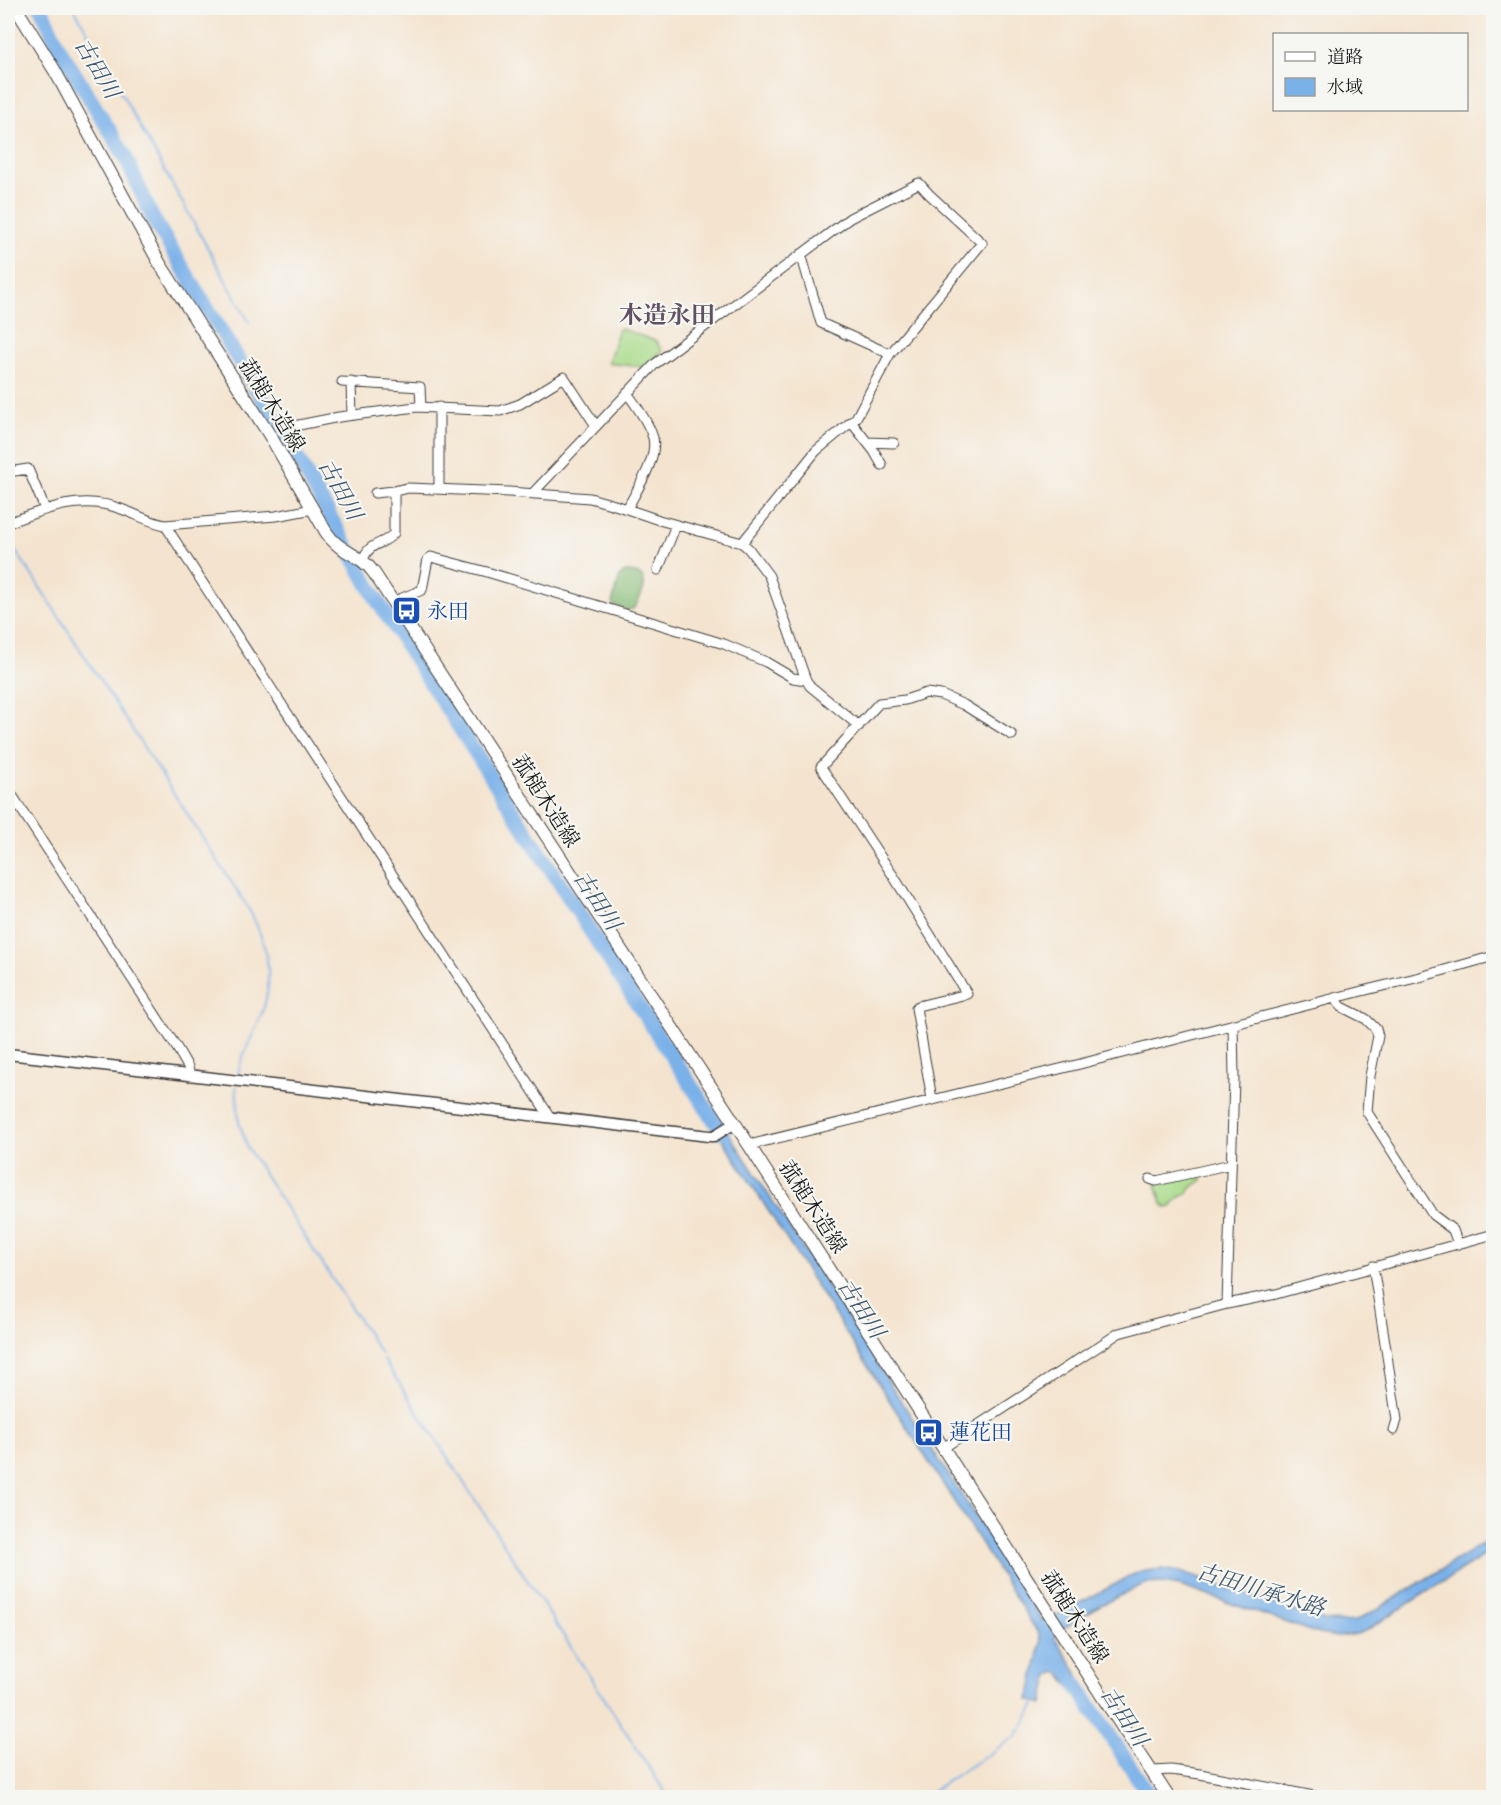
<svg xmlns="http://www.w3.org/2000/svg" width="1501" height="1805" viewBox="0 0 1501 1805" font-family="'Old Standard TT','Noto Serif JP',serif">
<rect width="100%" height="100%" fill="#f6f6f2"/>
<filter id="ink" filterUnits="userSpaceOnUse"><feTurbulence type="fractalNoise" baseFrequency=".0167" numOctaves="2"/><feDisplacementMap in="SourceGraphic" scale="12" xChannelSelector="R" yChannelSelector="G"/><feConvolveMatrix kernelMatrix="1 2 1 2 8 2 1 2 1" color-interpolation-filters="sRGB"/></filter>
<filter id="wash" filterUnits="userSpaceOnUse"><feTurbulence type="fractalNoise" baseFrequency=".008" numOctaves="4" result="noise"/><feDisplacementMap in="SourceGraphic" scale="24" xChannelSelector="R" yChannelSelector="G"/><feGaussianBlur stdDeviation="1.35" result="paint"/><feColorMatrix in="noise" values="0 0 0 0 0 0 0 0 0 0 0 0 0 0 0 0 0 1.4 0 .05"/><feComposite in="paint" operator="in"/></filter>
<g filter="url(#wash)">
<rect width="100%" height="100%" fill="#f4e4cf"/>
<!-- green -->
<path fill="#a9db8a" stroke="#627c53" stroke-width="1.5" d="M619 328 656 341 662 351 644 367 608 363Z
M1200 1173 1202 1180 1192 1187 1187 1194 1178 1198 1171 1207 1167 1208 1162 1203 1156 1184Z"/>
<!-- forest -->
<path fill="#86bb76" stroke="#516c49" stroke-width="1.5" d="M625 572C649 572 647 586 638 601 637 604 635 608 632 609 627 611 618 607 613 605L612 603 620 576Z"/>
<!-- water -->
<path fill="#7ab1e9" stroke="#4b6682" stroke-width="1.5" d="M716 1113 1042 1620H1048L1138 1572 1163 1569 1180 1572 1325 1621 1346 1622 1355 1621 1376 1610 1493 1537V1550L1367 1630 1357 1634 1337 1637 1319 1634 1180 1586 1162 1583 1144 1584 1095 1608 1056 1633 1055 1638 1074 1667 1088 1696 1079 1701 1062 1675 1056 1672 1049 1675 1043 1704 1029 1700 1041 1643 1040 1636 709 1118Z"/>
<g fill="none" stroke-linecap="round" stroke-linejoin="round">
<!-- stream -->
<path stroke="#7ab1e9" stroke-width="2" d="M74 8 249 322
M8 542 22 560 247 906C267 941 276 980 260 1018 253 1037 241 1054 238 1074
M236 1086 239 1122 248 1149 381 1354
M384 1360 669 1798
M921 1798 1015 1737 1025 1723 1036 1702"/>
<!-- river -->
<path stroke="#7ab1e9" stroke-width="15" d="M41 8 59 48 125 156 152 217 289 443 377 600 653 1028 722 1132
M1075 1683 1151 1798"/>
</g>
</g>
<g filter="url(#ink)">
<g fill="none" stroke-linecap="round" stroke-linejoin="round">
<defs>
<path id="minor" d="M801 254 821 323 890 354
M342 382 420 387 421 407
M351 382 352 415
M627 393C636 405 649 423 653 438 658 459 636 491 627 509
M852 423 874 451 882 465
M294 426 339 417 416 407 500 411 520 404 564 377 596 426
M867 442 894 443
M8 472 28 469 45 509
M439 489V407
M375 493 394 491
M533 493 655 364 850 218 919 183 929 194 982 243 890 354 856 418 816 451 742 543
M8 523C45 509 81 494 121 509 136 514 149 522 165 525L276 516 313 509
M165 525 550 1117
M363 560C369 541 384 546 394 533V491L408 488 509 492 590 498 618 506 659 520 742 543 748 548 769 576 806 680 810 686 859 726
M658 570 676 525
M392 602 422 590 428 559 431 557 487 572 724 644 766 662 793 678 806 680
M8 789 177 1048 188 1067 190 1076
M1334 998 1342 1007 1366 1019 1376 1029 1378 1036 1370 1076 1367 1112 1433 1215 1453 1230 1458 1244
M932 1099 916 1008 918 1006 967 994 894 877 821 767 879 703 905 700 926 693 941 695 964 705 1012 735
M749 1145 1080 1064 1362 991 1420 977 1494 956
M1150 1179 1156 1181 1231 1164
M1373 1266 1397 1420 1394 1430
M1227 1304 1234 1078 1233 1024
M943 1448 1119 1333 1227 1304 1276 1294 1494 1234
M1153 1771 1171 1770 1200 1774 1324 1798"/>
<path id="tertiary" d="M8 1054 709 1136H714L735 1123"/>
<path id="secondary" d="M16 8 55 71 160 264 272 439 326 532C340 554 359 552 374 573L749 1145 1104 1699 1169 1798"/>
</defs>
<!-- minor casing -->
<use href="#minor" stroke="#3c3a37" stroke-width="11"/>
<!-- tertiary casing -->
<use href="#tertiary" stroke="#3c3a37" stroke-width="13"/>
<!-- secondary casing -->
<use href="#secondary" stroke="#3c3a37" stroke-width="14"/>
<!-- minor -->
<use href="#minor" stroke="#fff" stroke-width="9"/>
<!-- tertiary -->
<use href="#tertiary" stroke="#fff" stroke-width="10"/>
<!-- secondary -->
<use href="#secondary" stroke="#fff" stroke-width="12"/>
</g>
</g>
<!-- icons -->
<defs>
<symbol id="bus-square" viewBox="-11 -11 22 22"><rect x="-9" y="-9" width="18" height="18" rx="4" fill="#1a4fb4" stroke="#f6f6f2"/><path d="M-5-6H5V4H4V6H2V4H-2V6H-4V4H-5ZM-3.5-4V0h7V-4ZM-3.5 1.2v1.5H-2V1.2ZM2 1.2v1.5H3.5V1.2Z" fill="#fff"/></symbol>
</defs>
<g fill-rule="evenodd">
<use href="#bus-square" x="390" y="594" width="33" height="33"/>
<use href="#bus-square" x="912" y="1416" width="33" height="33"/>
</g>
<g text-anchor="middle" stroke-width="4.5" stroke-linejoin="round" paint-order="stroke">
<!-- street labels -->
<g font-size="21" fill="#1c1c1c" stroke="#f6f6f2">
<text transform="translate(272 405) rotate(58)" y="7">菰槌木造線</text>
<text transform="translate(546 801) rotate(57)" y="7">菰槌木造線</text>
<text transform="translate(813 1207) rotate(57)" y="7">菰槌木造線</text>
<text transform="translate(1075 1617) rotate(57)" y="7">菰槌木造線</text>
</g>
<!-- transit labels -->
<g font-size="21" fill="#164399" stroke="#f6f6f2" text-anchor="start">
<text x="427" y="618">永田</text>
<text x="949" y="1439">蓮花田</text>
</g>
<!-- water labels -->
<g font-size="22" font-style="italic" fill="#42586e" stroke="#f6f6f2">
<text transform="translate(98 68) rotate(59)" y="8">古田川</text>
<text transform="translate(341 489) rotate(61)" y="8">古田川</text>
<text transform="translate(598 900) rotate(57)" y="8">古田川</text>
<text transform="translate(862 1308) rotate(57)" y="8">古田川</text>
<text transform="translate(1261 1589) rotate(17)" y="8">古田川承水路</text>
<text transform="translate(1125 1716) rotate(57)" y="8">古田川</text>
</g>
<!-- quarter labels -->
<g font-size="24" font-weight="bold" fill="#614f62" stroke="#f6f6f2">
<text x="667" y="323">木造永田</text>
</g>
</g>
<!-- margin -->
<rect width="1501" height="1805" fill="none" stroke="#f6f6f2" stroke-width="30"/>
<!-- legend -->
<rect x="1273" y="33" width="195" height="78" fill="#f6f6f2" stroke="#9f9f9c" stroke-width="1.5"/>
<rect x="1285" y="52" width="30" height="9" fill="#ffffff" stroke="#9f9f9c" stroke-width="1.5"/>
<text x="1327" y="63" font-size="18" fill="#1c1c1c">道路</text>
<rect x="1285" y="78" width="30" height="18" fill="#7ab1e9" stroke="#9f9f9c" stroke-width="1.5"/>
<text x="1327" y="93" font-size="18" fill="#1c1c1c">水域</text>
</svg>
